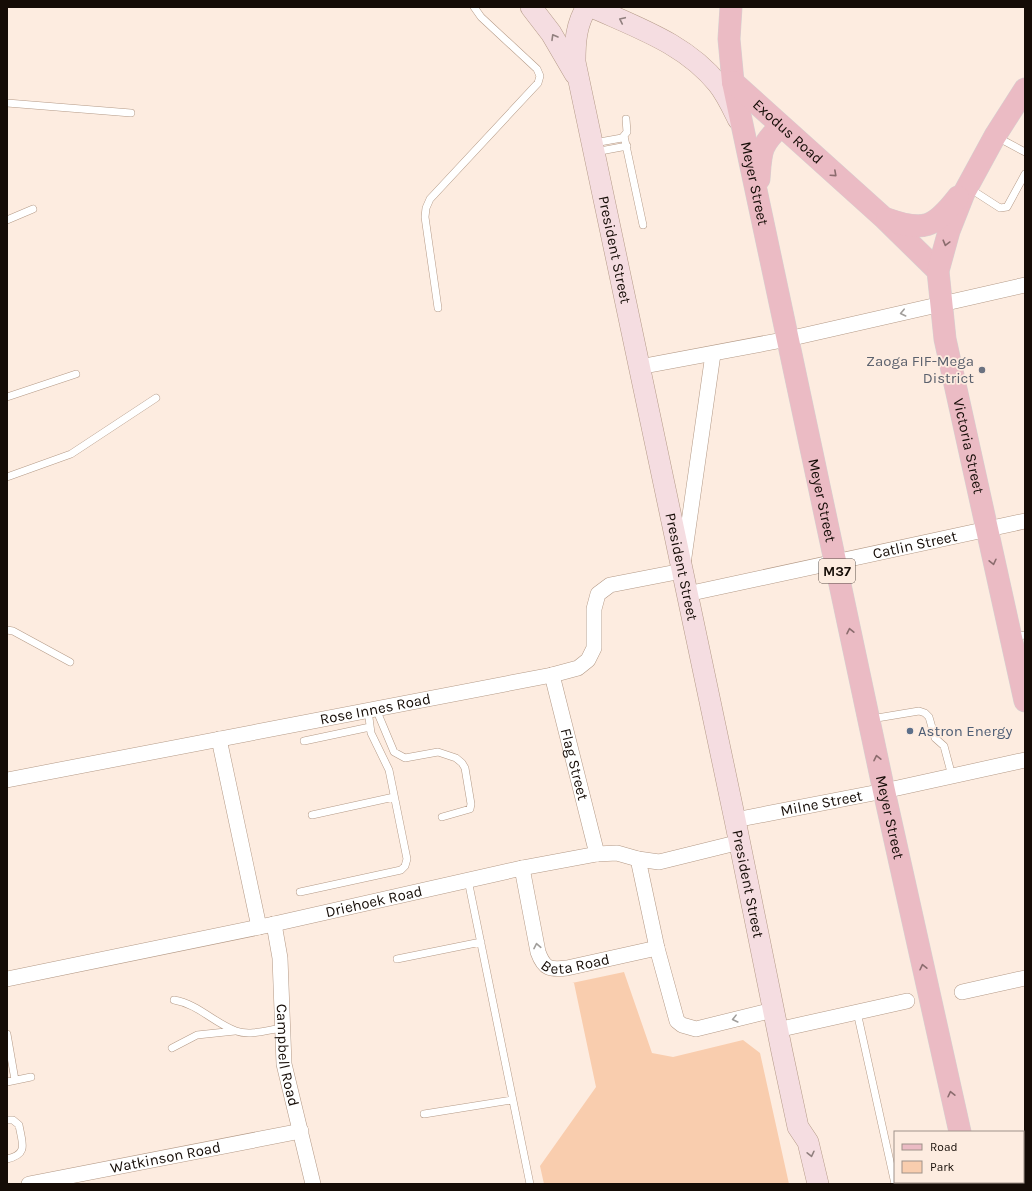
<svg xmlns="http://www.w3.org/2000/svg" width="1032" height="1191" viewBox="0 0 1032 1191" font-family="Karla,sans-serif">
<rect width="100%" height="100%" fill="#fdece0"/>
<!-- green -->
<path fill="#f9cdae" d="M624 972 652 1053 673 1057 743 1040 760 1053 789 1184H544L540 1166 596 1087 574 983H572Z"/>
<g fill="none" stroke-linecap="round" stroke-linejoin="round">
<defs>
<path id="lane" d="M7 103 131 113
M624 136 643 225
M997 137 1025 152
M594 143 622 138 627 132 626 119
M595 152 627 146
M969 188 1000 208 1007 207 1025 174
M7 220 33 209
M438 308 425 217 426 208 430 199 538 83 540 76 537 69 481 17 474 7
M7 397 76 374
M7 477 71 454 156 398
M7 630 13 631 70 662
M1013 637 1025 635
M376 709 394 752 405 758 438 752 456 758 462 763 465 768 471 804 470 809 442 817
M871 719 919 711 925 713 929 717 935 738 944 746 952 776
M304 741 370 727
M312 815 394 797
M468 880 530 1184
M300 892 401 870 405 866 407 859 389 770 371 733 368 710
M397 959 481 942
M174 1000C198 1004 214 1023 236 1031 250 1036 268 1030 282 1028
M857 1012 895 1184
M7 1034 15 1080
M172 1048 197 1035 235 1031
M7 1082 31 1077
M424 1114 512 1100
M7 1120H13L19 1125C22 1143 29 1154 7 1159"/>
<g id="street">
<path d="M639 367 788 339 1025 285"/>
<path id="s1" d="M687 594 1025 521"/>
<path id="s2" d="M552 675 597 854"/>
<path d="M219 739 259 927"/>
<path id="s3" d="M7 780 552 675 578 668 588 660 594 648V609L598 594 610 585 682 571 713 354"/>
<path id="s4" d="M735 820 884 791 1025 760"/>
<path d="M638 859 657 948 677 1021 682 1025 696 1029 773 1010"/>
<path id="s5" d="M522 868 538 952C544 969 550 970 567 968L657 948"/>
<path id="s6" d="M274 924 280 958 284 1064 313 1184"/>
<path id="s7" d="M7 979 274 924 522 868 597 854 617 853 638 859 659 862 740 842"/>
<path d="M962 992 1025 978"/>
<path d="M777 1030 907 1001"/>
<path id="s8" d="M29 1184 301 1131"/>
</g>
<g id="secondary">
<path d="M531 7 551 33 575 74"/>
<path id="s9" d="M587 7C576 24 575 42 575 62L735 820 782 1052 798 1127 808 1142 818 1184"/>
<path d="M592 7C638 28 686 44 718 84 726 94 732 107 738 119"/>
</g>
<g id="primary">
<path id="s10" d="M731 7 729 39 733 82 884 791 960 1132"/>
<path id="s11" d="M733 82 884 218 938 271"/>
<path id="s12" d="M1025 89 995 136 964 193 949 231 938 271 945 339 1025 701"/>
<path d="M759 179C761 152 760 145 781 126"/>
<path d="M887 219C924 232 934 228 958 197"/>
<path d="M971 1182V1184"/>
</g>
</defs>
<!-- lane casing -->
<use href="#lane" stroke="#b49a87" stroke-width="8"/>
<!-- street casing -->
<use href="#street" stroke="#b49a87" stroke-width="16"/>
<!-- secondary casing -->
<use href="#secondary" stroke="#b49a87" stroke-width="22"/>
<!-- primary casing -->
<use href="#primary" stroke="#d5d3d2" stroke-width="23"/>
<!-- lane -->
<use href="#lane" stroke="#fff" stroke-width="7"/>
<!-- street -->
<use href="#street" stroke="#fff" stroke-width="15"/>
<!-- secondary -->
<use href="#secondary" stroke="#f5dde1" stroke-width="21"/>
<!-- primary -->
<use href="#primary" stroke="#ebbbc4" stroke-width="22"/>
<defs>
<path id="rail" d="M1023 1177 1025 1175
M1013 1184 1016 1182"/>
</defs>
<!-- rail casing -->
<use href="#rail" stroke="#675b53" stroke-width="4.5"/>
<!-- rail -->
<use href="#rail" stroke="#fdece0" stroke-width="3" stroke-dasharray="9" stroke-linecap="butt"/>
</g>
<!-- one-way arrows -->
<defs><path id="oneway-chevron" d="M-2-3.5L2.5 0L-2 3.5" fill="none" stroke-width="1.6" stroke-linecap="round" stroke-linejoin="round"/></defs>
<g stroke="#907f7e">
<use href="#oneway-chevron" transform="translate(622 20) rotate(-155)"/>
<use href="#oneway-chevron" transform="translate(554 37) rotate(-120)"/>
<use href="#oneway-chevron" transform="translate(811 1154) rotate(77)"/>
</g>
<g stroke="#8b6c6e">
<use href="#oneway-chevron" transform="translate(834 174) rotate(42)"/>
<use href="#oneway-chevron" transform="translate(946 243) rotate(105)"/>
<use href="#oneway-chevron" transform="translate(993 562) rotate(77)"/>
<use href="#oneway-chevron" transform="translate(850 631) rotate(-102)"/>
<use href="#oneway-chevron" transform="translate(877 758) rotate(-102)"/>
<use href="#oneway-chevron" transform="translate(923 967) rotate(-103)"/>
<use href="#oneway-chevron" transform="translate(951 1094) rotate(-103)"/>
</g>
<g stroke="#a19e9b">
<use href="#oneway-chevron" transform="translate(903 313) rotate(167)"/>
<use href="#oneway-chevron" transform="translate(537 946) rotate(-101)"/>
<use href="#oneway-chevron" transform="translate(735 1019) rotate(166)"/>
</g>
<!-- markers -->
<circle fill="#6b7280" stroke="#fdece0" stroke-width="1.5" cx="982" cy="370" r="4"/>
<circle fill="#5c6f8a" stroke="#fdece0" stroke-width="1.5" cx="910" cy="731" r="4"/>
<g text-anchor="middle" stroke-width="3.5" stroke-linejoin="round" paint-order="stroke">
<!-- shield labels -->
<rect fill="#fdece0" stroke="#5b4f47" stroke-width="1" x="819" y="559" width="36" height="24" rx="3"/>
<g font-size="14" font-weight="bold" fill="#150c06">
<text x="837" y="576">M37</text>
</g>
<!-- street labels -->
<g font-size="15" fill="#150c06" stroke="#fdece0">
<text dy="5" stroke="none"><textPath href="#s11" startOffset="74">Exodus Road</textPath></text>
<text dy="5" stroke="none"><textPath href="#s10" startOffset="179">Meyer Street</textPath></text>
<text dy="5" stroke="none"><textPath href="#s9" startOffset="249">President Street</textPath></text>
<text dy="5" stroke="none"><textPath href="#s12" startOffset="381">Victoria Street</textPath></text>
<text dy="5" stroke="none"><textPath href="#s10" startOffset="503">Meyer Street</textPath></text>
<text dy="5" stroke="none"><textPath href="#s1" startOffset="233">Catlin Street</textPath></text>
<text dy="5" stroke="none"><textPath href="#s9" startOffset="573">President Street</textPath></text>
<text dy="5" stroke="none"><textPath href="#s3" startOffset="375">Rose Innes Road</textPath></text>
<text dy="5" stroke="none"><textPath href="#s2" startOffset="92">Flag Street</textPath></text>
<text dy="5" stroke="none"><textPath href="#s4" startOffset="88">Milne Street</textPath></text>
<text dy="5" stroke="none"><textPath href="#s10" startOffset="827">Meyer Street</textPath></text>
<text dy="5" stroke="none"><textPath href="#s9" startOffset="897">President Street</textPath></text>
<text dy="5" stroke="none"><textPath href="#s7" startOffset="375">Driehoek Road</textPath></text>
<text dy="5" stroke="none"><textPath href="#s5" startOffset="132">Beta Road</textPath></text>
<text dy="5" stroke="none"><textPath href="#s6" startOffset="132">Campbell Road</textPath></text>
<text dy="5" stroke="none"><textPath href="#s8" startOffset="139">Watkinson Road</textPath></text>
</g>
<!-- worship labels -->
<g font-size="15" fill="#5b616d" stroke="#fdece0" text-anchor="end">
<text x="974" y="366">Zaoga FIF-Mega<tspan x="974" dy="17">District</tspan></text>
</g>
<!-- service labels -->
<g font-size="15" fill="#4e5e75" stroke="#fdece0" text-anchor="start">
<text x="918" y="736">Astron Energy</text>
</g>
</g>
<!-- border -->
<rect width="1032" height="1191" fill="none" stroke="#150c06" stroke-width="16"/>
<!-- legend -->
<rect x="894" y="1131" width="130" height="52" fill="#fdece0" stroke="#a09289"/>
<rect x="902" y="1144" width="20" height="6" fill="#ebbbc4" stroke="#a09289"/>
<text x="930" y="1151" font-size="12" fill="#150c06">Road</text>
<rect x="902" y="1161" width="20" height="12" fill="#f9cdae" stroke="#a09289"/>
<text x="930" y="1171" font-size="12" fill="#150c06">Park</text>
</svg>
